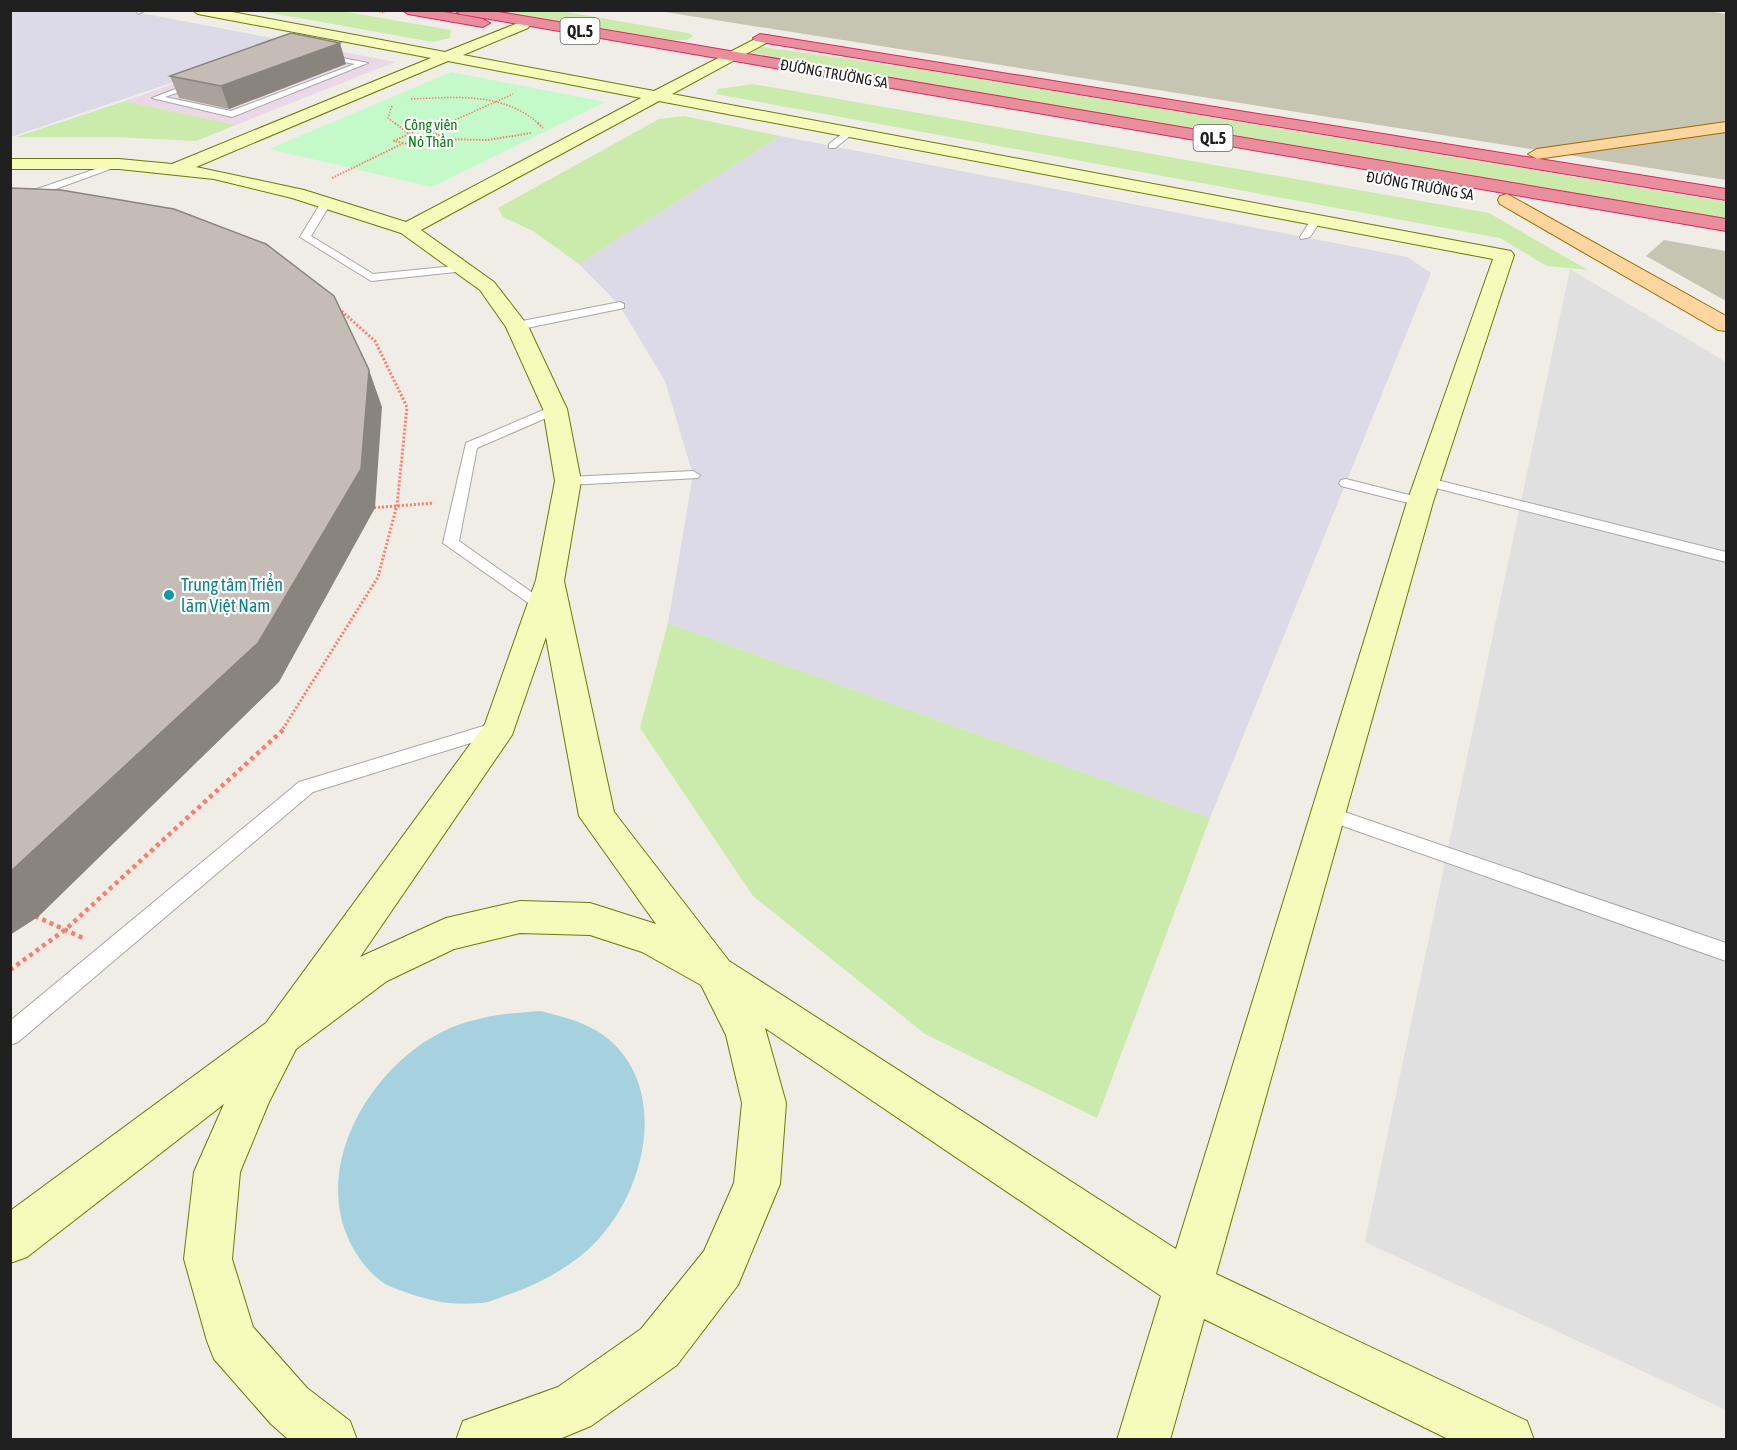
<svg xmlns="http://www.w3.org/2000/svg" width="1737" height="1450" viewBox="0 0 1737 1450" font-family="'Asap Condensed',sans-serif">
<rect width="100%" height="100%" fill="#f0ede6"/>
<!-- industrial -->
<path fill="#ead8e6" d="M292 42 395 62 236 125 125 101Z"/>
<!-- construction -->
<path fill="#c5c5b1" d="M659 11H1708L1726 14V180Z
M1664 240 1726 251V301L1646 256Z"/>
<!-- grass -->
<path fill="#caebac" d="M260 11H341L451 30 450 38 433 42Z
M480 11H560L688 33 693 36 687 40H671Z
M757 46 911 68 1726 202V219L939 88 748 52Z
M753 84 1489 213 1588 270 1547 266 1500 238 716 94 718 89Z
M125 101 236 125 196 141 115 137H16Z
M684 116 780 136 579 264 533 231 503 217 498 208 659 119Z
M668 623 1210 818 1097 1118 925 1034 753 896 640 728Z"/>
<!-- park -->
<path fill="#c4fac9" d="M451 72 605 102 432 187 269 149Z"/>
<!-- parking -->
<path fill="#e0e0e0" d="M1570 269 1726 362V1410L1365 1242Z"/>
<!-- plaza -->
<path fill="#dbdae6" d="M10 11H130L292 42 11 137Z
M780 136 1407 257 1431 273 1210 818 668 623 693 475 665 381 620 306 579 264Z"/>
<!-- water -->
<path fill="#a6d1de" d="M541 1011C567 1018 594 1024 614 1044 672 1102 640 1207 583 1254 562 1271 538 1284 513 1293 503 1296 492 1302 481 1303 447 1306 426 1300 394 1288 372 1280 354 1254 346 1233 315 1153 381 1053 458 1025 486 1015 512 1013 541 1011Z"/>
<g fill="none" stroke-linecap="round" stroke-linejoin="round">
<defs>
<path id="lane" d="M135 10H146L138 14Z
M317 53 368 63 232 117 152 98 199 80 202 84 165 97 231 111 355 64 317 57Z
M847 130 855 132 835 148H829V144Z
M116 162 124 164 42 194 10 196V190L37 189Z
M326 200 331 203 311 236 373 274 465 265 471 268 465 271 371 281 300 237 322 201Z
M1316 217 1321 220 1310 237 1301 239 1300 237 1312 218Z
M620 302 624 304V308L517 330 511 326 517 322Z
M555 405 560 406V412L477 448 459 541 547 603 549 607 547 611 541 612 443 543 466 443Z
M693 471 700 475 698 478 568 485 561 481 568 477Z
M1429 478 1726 552V562L1424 485 1422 482Z
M1346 479 1425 499 1427 502 1420 506 1341 486 1339 483 1341 480Z
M500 721 506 722 509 727 506 732 313 792 18 1042 10 1045V1021L299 782Z
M1330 807 1726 943V961L1323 819 1320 814 1323 809Z"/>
<path id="secondary" d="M192 10H222L445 52 523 21 530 25 528 28 463 55 654 91 763 35 768 36V42L672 94 1511 251 1514 255 1433 502 1216 1274 1527 1421 1534 1440H1450L1204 1319 1170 1440H1117L1161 1296 765 1028 786 1103 780 1184 738 1285 677 1365 591 1426 557 1440H456L463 1421 558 1387 641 1329 704 1251 734 1183 742 1103 726 1035 701 985 642 952 590 935 520 933 454 949 387 981 296 1049 269 1102 240 1172 232 1259 253 1327 307 1388 350 1421 357 1440H289L271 1424 214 1359 207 1341 184 1259 194 1172 224 1104 27 1257 10 1263V1211L266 1023 485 724 536 580 555 481 543 409 506 327 480 290 401 233 292 198 214 179 119 169H10V159H119L172 164 431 58 198 14ZM448 61 641 98 406 222 304 190 196 167ZM659 101 1493 259 1407 502 1176 1249 729 961 614 812 564 581 581 481 567 409 528 326 494 282 421 230ZM546 637 579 816 656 924 590 903 520 901 446 918 360 957 512 735Z"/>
<path id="primary" d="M1726 122V132L1537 159 1528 154 1537 149Z
M1507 194 1726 316V331L1718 330 1500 204 1498 200 1500 196Z"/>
<path id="highway" d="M402 10H434L483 19 490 23 483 27 408 14Z
M454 10H487L1726 219V231L460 14Z
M760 34 1726 189V200L755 41 753 38Z"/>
</defs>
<!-- lane casing -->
<use href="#lane" stroke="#a7a7a7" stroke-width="2"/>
<!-- secondary casing -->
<use href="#secondary" stroke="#6b7a04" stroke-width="2"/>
<!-- primary casing -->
<use href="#primary" stroke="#9c6b00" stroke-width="2"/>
<!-- highway casing -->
<use href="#highway" stroke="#dd2561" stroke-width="2"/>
<!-- path-far3 -->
<path stroke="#fb7e6d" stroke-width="1.5" stroke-dasharray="1.5 1.5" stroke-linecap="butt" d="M370 10 385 13
M411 99C456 97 505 92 540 125
M392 106 388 118 397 125
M444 125 513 94"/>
<!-- path-far2 -->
<path stroke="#fb7e6d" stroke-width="2" stroke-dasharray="1.5 1.5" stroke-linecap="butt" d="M395 123 409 134 417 130 428 132
M538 123 543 128
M434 139 488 140 531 133
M403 143 394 141 409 134
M332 178 404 143 416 146 439 135 428 132 447 123"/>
<!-- path-far1 -->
<path stroke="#fb7e6d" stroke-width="3" stroke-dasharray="2 2" stroke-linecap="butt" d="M370 508 434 503
M281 732 378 577 397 505 407 407 375 341 338 308"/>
<!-- path -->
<path stroke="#fb7e6d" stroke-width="4.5" stroke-dasharray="4 4" stroke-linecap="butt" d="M35 916 83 938
M10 970 66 929 283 730"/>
<!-- lane -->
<use href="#lane" fill="#fff" fill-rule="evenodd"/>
<!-- secondary -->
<use href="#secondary" fill="#f6faba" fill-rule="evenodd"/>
<!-- primary -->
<use href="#primary" fill="#fdd69f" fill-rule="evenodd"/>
<!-- highway -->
<use href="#highway" fill="#e88e9d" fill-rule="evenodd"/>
</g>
<!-- wall -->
<path fill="#a9a39c" d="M346 64 229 109 179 98 170 76Z"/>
<!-- shaded-wall -->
<path fill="#8a847f" d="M340 43 346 64 229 109 221 86Z
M369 370 382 407 375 508 279 682 38 917 10 935V872Z"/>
<!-- building -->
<path fill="#c5bdb5" stroke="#8a847f" stroke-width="1.5" d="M291 33 340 43 221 86 170 76Z
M10 188 61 190 174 209 266 244 334 296 369 370 361 469 258 643 10 872Z"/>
<!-- markers -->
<circle fill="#0f9aa8" stroke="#fff" stroke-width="2" cx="169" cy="595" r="6"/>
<g text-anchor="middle" stroke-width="4.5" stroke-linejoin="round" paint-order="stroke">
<!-- far-street labels -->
<g font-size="15" fill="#202020" stroke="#fff">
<text transform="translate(834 74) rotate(10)" y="5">ĐƯỜNG TRƯỜNG SA</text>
<text transform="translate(1420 186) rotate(10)" y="5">ĐƯỜNG TRƯỜNG SA</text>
</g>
<!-- far-park labels -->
<g font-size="15" fill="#0b8117" stroke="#fff">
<text x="431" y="130">Công viên<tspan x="431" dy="17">Nỏ Thần</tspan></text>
</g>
<!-- shield labels -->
<g fill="#fff" stroke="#636363" stroke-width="1.5">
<rect x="560.5" y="18" width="39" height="26" rx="4.5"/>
<rect x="1193.5" y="125" width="39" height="26" rx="4.5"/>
</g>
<g font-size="16" font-weight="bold" fill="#202020">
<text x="580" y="37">QL.5</text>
<text x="1213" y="144">QL.5</text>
</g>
<!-- culture labels -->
<g font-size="18" fill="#0d838f" stroke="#fff" text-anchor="start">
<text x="181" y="591">Trung tâm Triển<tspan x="181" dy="21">lãm Việt Nam</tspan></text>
</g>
</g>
<!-- border -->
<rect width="1737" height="1450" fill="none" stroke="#202020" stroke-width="24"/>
</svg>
